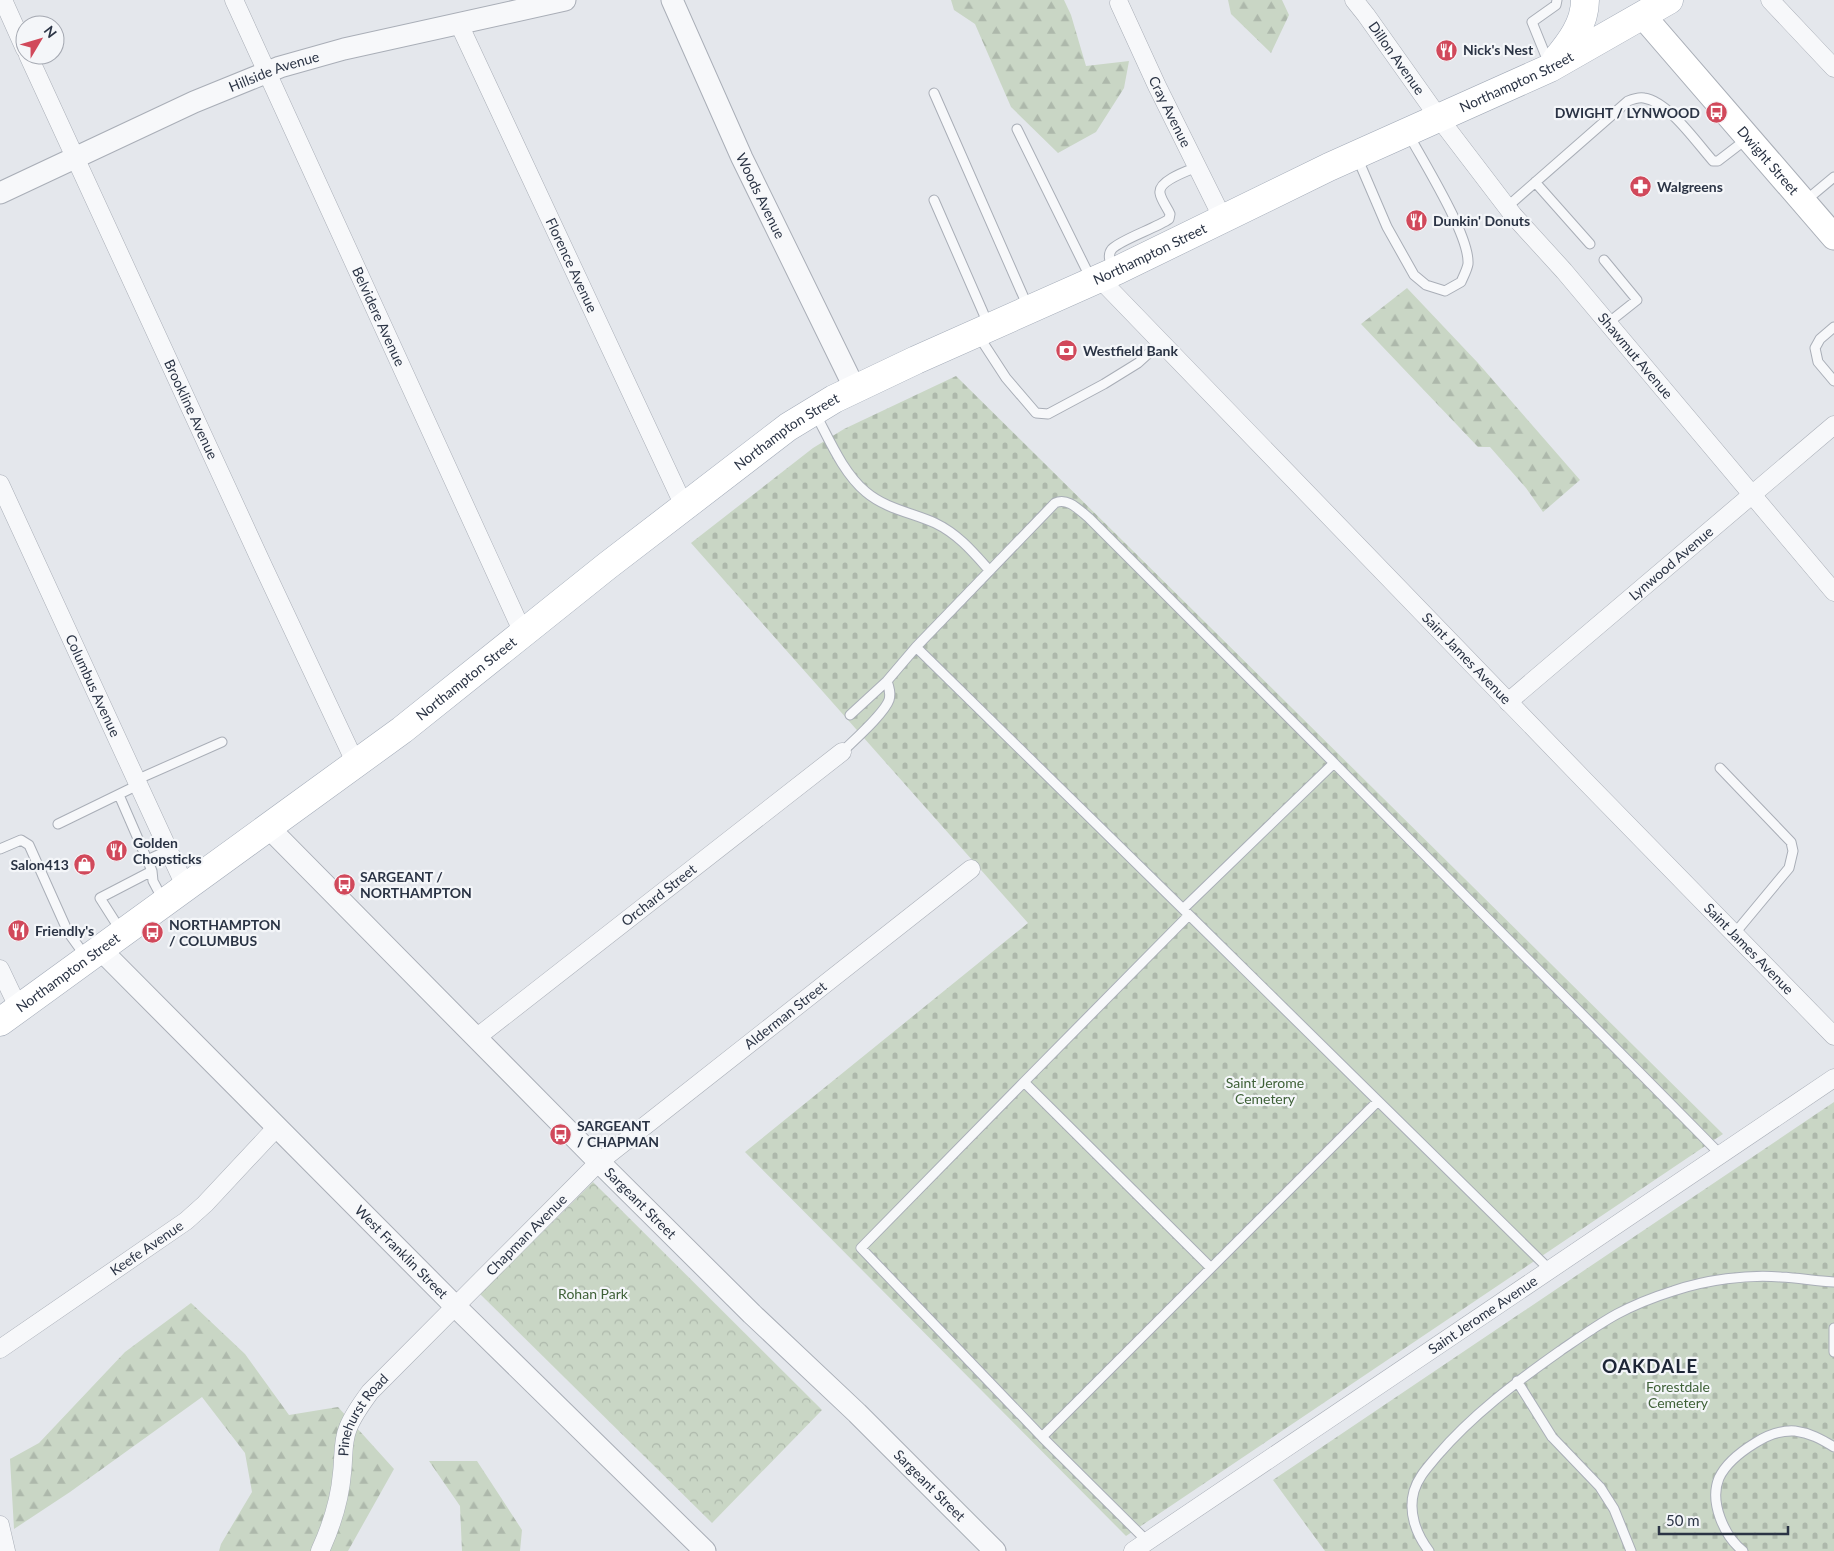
<svg xmlns="http://www.w3.org/2000/svg" width="1834" height="1551" viewBox="0 0 1834 1551" font-family="Lato,sans-serif">
<defs>
<pattern id="forest-firs" width="22" height="20" patternUnits="userSpaceOnUse" patternTransform="scale(1.25)"><rect width="22" height="20" fill="#c9d6c5"/><path d="M5 1l3.5 6h-7zM16 11l3.5 6h-7z" fill="#adb8ab"/></pattern>
<pattern id="cemetery-stones" width="16" height="16" patternUnits="userSpaceOnUse" patternTransform="scale(1.25)"><rect width="16" height="16" fill="#c9d6c5"/><path d="M2 7V4a2 2 0 0 1 4 0v3zM10 15v-3a2 2 0 0 1 4 0v3z" fill="#adb8ab"/></pattern>
<pattern id="park-crowns" width="20" height="18" patternUnits="userSpaceOnUse" patternTransform="scale(1.25)"><rect width="20" height="18" fill="#c9d6c5"/><path d="M2 6a3 3 0 1 1 6 0M12 15a3 3 0 1 1 6 0" fill="none" stroke="#adb8ab"/></pattern>
</defs>
<rect width="100%" height="100%" fill="#e4e7ec"/>
<!-- forest -->
<path fill="url(#forest-firs)" d="M951 0H1064L1071 15 1086 66 1129 61 1124 88 1096 132 1058 153 1011 107 975 24 954 10Z
M1228 0H1282L1289 15 1271 53 1231 14Z
M1407 288 1478 363 1580 480 1543 512 1526 488 1490 447H1478L1361 324Z
M191 1303 245 1354 289 1415 338 1407 394 1469 348 1551H219L221 1544 252 1492 245 1453 202 1397 70 1492 14 1529 10 1459 39 1443 125 1352Z
M429 1461H477L522 1530 520 1551H462L460 1506Z"/>
<!-- cemetery -->
<path fill="url(#cemetery-stones)" d="M956 376 1723 1134 1126 1536 745 1152 1028 923 691 543 813 448 844 429Z
M1834 1102V1551H1325L1273 1480Z"/>
<!-- park -->
<path fill="url(#park-crowns)" d="M593 1182 822 1410 712 1523 480 1294Z"/>
<g fill="none" stroke-linecap="round" stroke-linejoin="round">
<defs>
<path id="service" d="M1549 64 1532 22 1556 5 1557 0
M934 93 1028 307
M1017 129 1091 279
M1357 157 1387 227 1414 275 1426 285 1445 291 1461 282C1463 277 1467 270 1468 264 1470 236 1424 163 1409 135
M1535 182 1590 244
M934 200 989 326
M1804 202 1834 177
M1507 207 1628 101C1633 99 1639 97 1644 98 1669 102 1696 142 1713 161H1718L1748 138
M1604 260 1637 300 1608 323
M1113 268C1110 262 1107 255 1112 249 1120 240 1156 228 1169 219L1170 214C1167 207 1161 200 1160 193 1158 181 1187 171 1197 167
M1834 327 1820 339 1815 348 1818 362 1834 381
M978 335 1006 378 1036 413 1048 414 1104 384 1138 363 1161 342
M815 413C829 439 843 473 866 492 886 509 913 513 935 523 958 534 973 552 989 570
M850 715 887 681
M842 752C853 741 884 714 889 700 891 693 889 687 887 681L916 647 1055 503C1068 497 1079 510 1089 518L1334 763 1183 909 916 647
M1334 763 1721 1155
M1720 768 1791 842 1793 851 1789 868 1735 933
M136 780 222 742
M119 795 152 871 153 881 163 900
M58 824 138 785
M0 849 21 840 29 845 68 932 86 957
M147 860 169 850
M1183 909 1378 1101
M121 931 100 898 152 871
M1024 1082 1189 915
M1834 1328V1352
M1517 1381 1552 1437 1600 1487 1614 1509 1631 1551
M1042 1437 1378 1101 1550 1270
M1147 1541 1042 1437 861 1248 1024 1082 1211 1268
M1429 1551C1416 1534 1408 1512 1414 1491 1418 1477 1428 1467 1437 1456 1472 1415 1516 1382 1560 1351 1579 1338 1597 1325 1617 1314 1634 1305 1654 1297 1673 1291 1705 1280 1748 1274 1781 1277 1799 1278 1816 1281 1834 1282
M1743 1551C1724 1536 1709 1502 1719 1478 1726 1463 1742 1451 1755 1443 1766 1436 1781 1430 1795 1431 1810 1433 1821 1439 1834 1447"/>
<g id="minor">
<path d="M3 0 25 49"/>
<path id="s1" d="M234 0 523 633"/>
<path id="s2" d="M1354 0 1366 15 1439 118 1513 215 1564 271 1834 592"/>
<path d="M1770 0 1834 68"/>
<path id="s3" d="M1119 3 1157 86 1223 219"/>
<path id="s4" d="M459 24 684 506"/>
<path id="s5" d="M28 55 263 566 356 764"/>
<path id="s6" d="M1099 278 1585 781 1834 1036"/>
<path id="s7" d="M0 484 186 888"/>
<path id="s8" d="M1508 702 1834 425"/>
<path d="M0 969 19 1009"/>
<path id="s9" d="M476 1038 842 752"/>
<path id="s10" d="M0 1349 186 1221 205 1204 276 1128"/>
<path d="M0 1525 6 1551"/>
<path id="s11" d="M320 1551C331 1527 340 1499 342 1473 344 1458 342 1442 348 1428 353 1415 362 1403 370 1392L599 1162 971 869"/>
<path id="s12" d="M1133 1551 1834 1078"/>
</g>
<g id="tertiary">
<path id="s13" d="M672 0 742 158 855 389"/>
<path id="s14" d="M0 193 194 102 280 67 344 49 565 0"/>
<path id="s15" d="M269 828 599 1162 752 1314 857 1413 995 1551"/>
<path id="s16" d="M101 950 455 1306 705 1551"/>
</g>
<g id="secondary">
<path id="s17" d="M1643 16 1834 237"/>
</g>
<g id="primary">
<path d="M1556 60C1570 43 1585 24 1585 0"/>
<path id="s18" d="M0 1022 402 730 607 566 788 427 834 399 916 360 1118 270 1329 167 1550 68 1669 0"/>
</g>
</defs>
<!-- service casing -->
<use href="#service" stroke="#a9aeb7" stroke-width="11"/>
<!-- minor casing -->
<use href="#minor" stroke="#a9aeb7" stroke-width="19"/>
<!-- tertiary casing -->
<use href="#tertiary" stroke="#a9aeb7" stroke-width="23"/>
<!-- secondary casing -->
<use href="#secondary" stroke="#a9aeb7" stroke-width="27"/>
<!-- primary casing -->
<use href="#primary" stroke="#a3abb8" stroke-width="29"/>
<!-- service -->
<use href="#service" stroke="#f7f8fa" stroke-width="9"/>
<!-- minor -->
<use href="#minor" stroke="#f7f8fa" stroke-width="18"/>
<!-- tertiary -->
<use href="#tertiary" stroke="#f7f8fa" stroke-width="21"/>
<!-- secondary -->
<use href="#secondary" stroke="#fff" stroke-width="25"/>
<!-- primary -->
<use href="#primary" stroke="#fff" stroke-width="28"/>
</g>
<!-- icons -->
<defs>
<symbol id="restaurant-disc" viewBox="-11 -11 22 22"><circle r="9.5" fill="#d1495b" stroke="#f4f6f9"/><path d="M-5-6h1v4h1v-4h1v4h1v-4h1v5L-1.5 .5V6h-2V.5L-5-1ZM5-6V6H3V1.5H1.5Q1.5-4 5-6Z" fill="#fff"/></symbol>
<symbol id="bus-disc" viewBox="-11 -11 22 22"><circle r="9.5" fill="#d1495b" stroke="#f4f6f9"/><path d="M-5-6H5V4H4V6H2V4H-2V6H-4V4H-5ZM-3.5-4V0h7V-4ZM-3.5 1.2v1.5H-2V1.2ZM2 1.2v1.5H3.5V1.2Z" fill="#fff"/></symbol>
<symbol id="pharmacy-disc" viewBox="-11 -11 22 22"><circle r="9.5" fill="#d1495b" stroke="#f4f6f9"/><path d="M-2-6h4v4h4v4h-4v4h-4v-4h-4v-4h4Z" fill="#fff"/></symbol>
<symbol id="bank-disc" viewBox="-11 -11 22 22"><circle r="9.5" fill="#d1495b" stroke="#f4f6f9"/><path d="M-6-4H6V4H-6ZM0-2.3a2.3 2.3 0 1 0 0 4.6a2.3 2.3 0 1 0 0-4.6Z" fill="#fff"/></symbol>
<symbol id="shop-disc" viewBox="-11 -11 22 22"><circle r="9.5" fill="#d1495b" stroke="#f4f6f9"/><path d="M-5-2.5h2.3a2.7 3.5 0 0 1 5.4 0H5L5.5 6h-11ZM-1.5-2.5h3a1.5 2.3 0 0 0-3 0Z" fill="#fff"/></symbol>
</defs>
<g fill-rule="evenodd">
<use href="#restaurant-disc" x="1434" y="38" width="25" height="25"/>
<use href="#bus-disc" x="1704" y="100" width="25" height="25"/>
<use href="#pharmacy-disc" x="1628" y="174" width="25" height="25"/>
<use href="#restaurant-disc" x="1404" y="208" width="25" height="25"/>
<use href="#bank-disc" x="1054" y="338" width="25" height="25"/>
<use href="#restaurant-disc" x="104" y="838" width="25" height="25"/>
<use href="#shop-disc" x="72" y="852" width="25" height="25"/>
<use href="#bus-disc" x="332" y="872" width="25" height="25"/>
<use href="#restaurant-disc" x="6" y="918" width="25" height="25"/>
<use href="#bus-disc" x="140" y="920" width="25" height="25"/>
<use href="#bus-disc" x="548" y="1122" width="25" height="25"/>
</g>
<g text-anchor="middle" stroke-width="4.5" stroke-linejoin="round" paint-order="stroke">
<!-- poi labels -->
<g font-size="14" font-weight="bold" fill="#2b3445" stroke="#f4f6f9" text-anchor="start">
<text x="1463" y="55">Nick's Nest</text>
<text x="1700" y="118" text-anchor="end">DWIGHT / LYNWOOD</text>
<text x="1657" y="192">Walgreens</text>
<text x="1433" y="226">Dunkin' Donuts</text>
<text x="1083" y="356">Westfield Bank</text>
<text x="133" y="848">Golden<tspan x="133" dy="16">Chopsticks</tspan></text>
<text x="69" y="870" text-anchor="end">Salon413</text>
<text x="360" y="882">SARGEANT /<tspan x="360" dy="16">NORTHAMPTON</tspan></text>
<text x="169" y="930">NORTHAMPTON<tspan x="169" dy="16">/ COLUMBUS</tspan></text>
<text x="35" y="936">Friendly's</text>
<text x="577" y="1131">SARGEANT<tspan x="577" dy="16">/ CHAPMAN</tspan></text>
</g>
<!-- street labels -->
<g font-size="14" fill="#2b3445" stroke="#f4f6f9">
<text dy="5" stroke="none"><textPath href="#s2" startOffset="72">Dillon Avenue</textPath></text>
<text dy="5" stroke="none"><textPath href="#s14" startOffset="300">Hillside Avenue</textPath></text>
<text dy="5" stroke="none"><textPath href="#s18" startOffset="1794">Northampton Street</textPath></text>
<text dy="5" stroke="none"><textPath href="#s3" startOffset="120">Cray Avenue</textPath></text>
<text dy="5" stroke="none"><textPath href="#s17" startOffset="191">Dwight Street</textPath></text>
<text dy="5" stroke="none"><textPath href="#s13" startOffset="215">Woods Avenue</textPath></text>
<text dy="5" stroke="none"><textPath href="#s18" startOffset="1389">Northampton Street</textPath></text>
<text dy="5" stroke="none"><textPath href="#s4" startOffset="266">Florence Avenue</textPath></text>
<text dy="5" stroke="none"><textPath href="#s1" startOffset="348">Belvidere Avenue</textPath></text>
<text dy="5" stroke="none"><textPath href="#s2" startOffset="454">Shawmut Avenue</textPath></text>
<text dy="5" stroke="none"><textPath href="#s5" startOffset="390">Brookline Avenue</textPath></text>
<text dy="5" stroke="none"><textPath href="#s18" startOffset="984">Northampton Street</textPath></text>
<text dy="5" stroke="none"><textPath href="#s8" startOffset="214">Lynwood Avenue</textPath></text>
<text dy="5" stroke="none"><textPath href="#s6" startOffset="529">Saint James Avenue</textPath></text>
<text dy="5" stroke="none"><textPath href="#s18" startOffset="579">Northampton Street</textPath></text>
<text dy="5" stroke="none"><textPath href="#s7" startOffset="222">Columbus Avenue</textPath></text>
<text dy="5" stroke="none"><textPath href="#s9" startOffset="232">Orchard Street</textPath></text>
<text dy="5" stroke="none"><textPath href="#s6" startOffset="934">Saint James Avenue</textPath></text>
<text dy="5" stroke="none"><textPath href="#s18" startOffset="84">Northampton Street</textPath></text>
<text dy="5" stroke="none"><textPath href="#s11" startOffset="731">Alderman Street</textPath></text>
<text dy="5" stroke="none"><textPath href="#s15" startOffset="528">Sargeant Street</textPath></text>
<text dy="5" stroke="none"><textPath href="#s11" startOffset="391">Chapman Avenue</textPath></text>
<text dy="5" stroke="none"><textPath href="#s10" startOffset="178">Keefe Avenue</textPath></text>
<text dy="5" stroke="none"><textPath href="#s16" startOffset="426">West Franklin Street</textPath></text>
<text dy="5" stroke="none"><textPath href="#s12" startOffset="422">Saint Jerome Avenue</textPath></text>
<text dy="5" stroke="none"><textPath href="#s11" startOffset="145">Pinehurst Road</textPath></text>
<text dy="5" stroke="none"><textPath href="#s15" startOffset="932">Sargeant Street</textPath></text>
</g>
<!-- park labels -->
<g font-size="14" fill="#3f6138" stroke="#f4f6f9">
<text x="1265" y="1088">Saint Jerome<tspan x="1265" dy="16">Cemetery</tspan></text>
<text x="593" y="1299">Rohan Park</text>
<text x="1678" y="1392">Forestdale<tspan x="1678" dy="16">Cemetery</tspan></text>
</g>
<!-- district labels -->
<g font-size="19" font-weight="bold" letter-spacing="1" fill="#1d2536" stroke="#f4f6f9">
<text x="1650" y="1373">OAKDALE</text>
</g>
</g>
<!-- north arrow -->
<g transform="translate(40 40) rotate(52)"><circle r="24" fill="#f4f6f9" stroke="#a4a8b1"/>
<path d="M0-4L9 19L0 12L-9 19Z" fill="#d1495b"/>
<text y="-8" font-size="14" font-weight="bold" text-anchor="middle" fill="#2b3445">N</text>
</g>
<!-- scale -->
<path d="M1659 1526v8h129v-8" fill="none" stroke="#2b3445" stroke-width="2.5"/>
<text x="1666" y="1526" font-size="15" fill="#2b3445" stroke="#f4f6f9" stroke-width="4" paint-order="stroke">50 m</text>
</svg>
